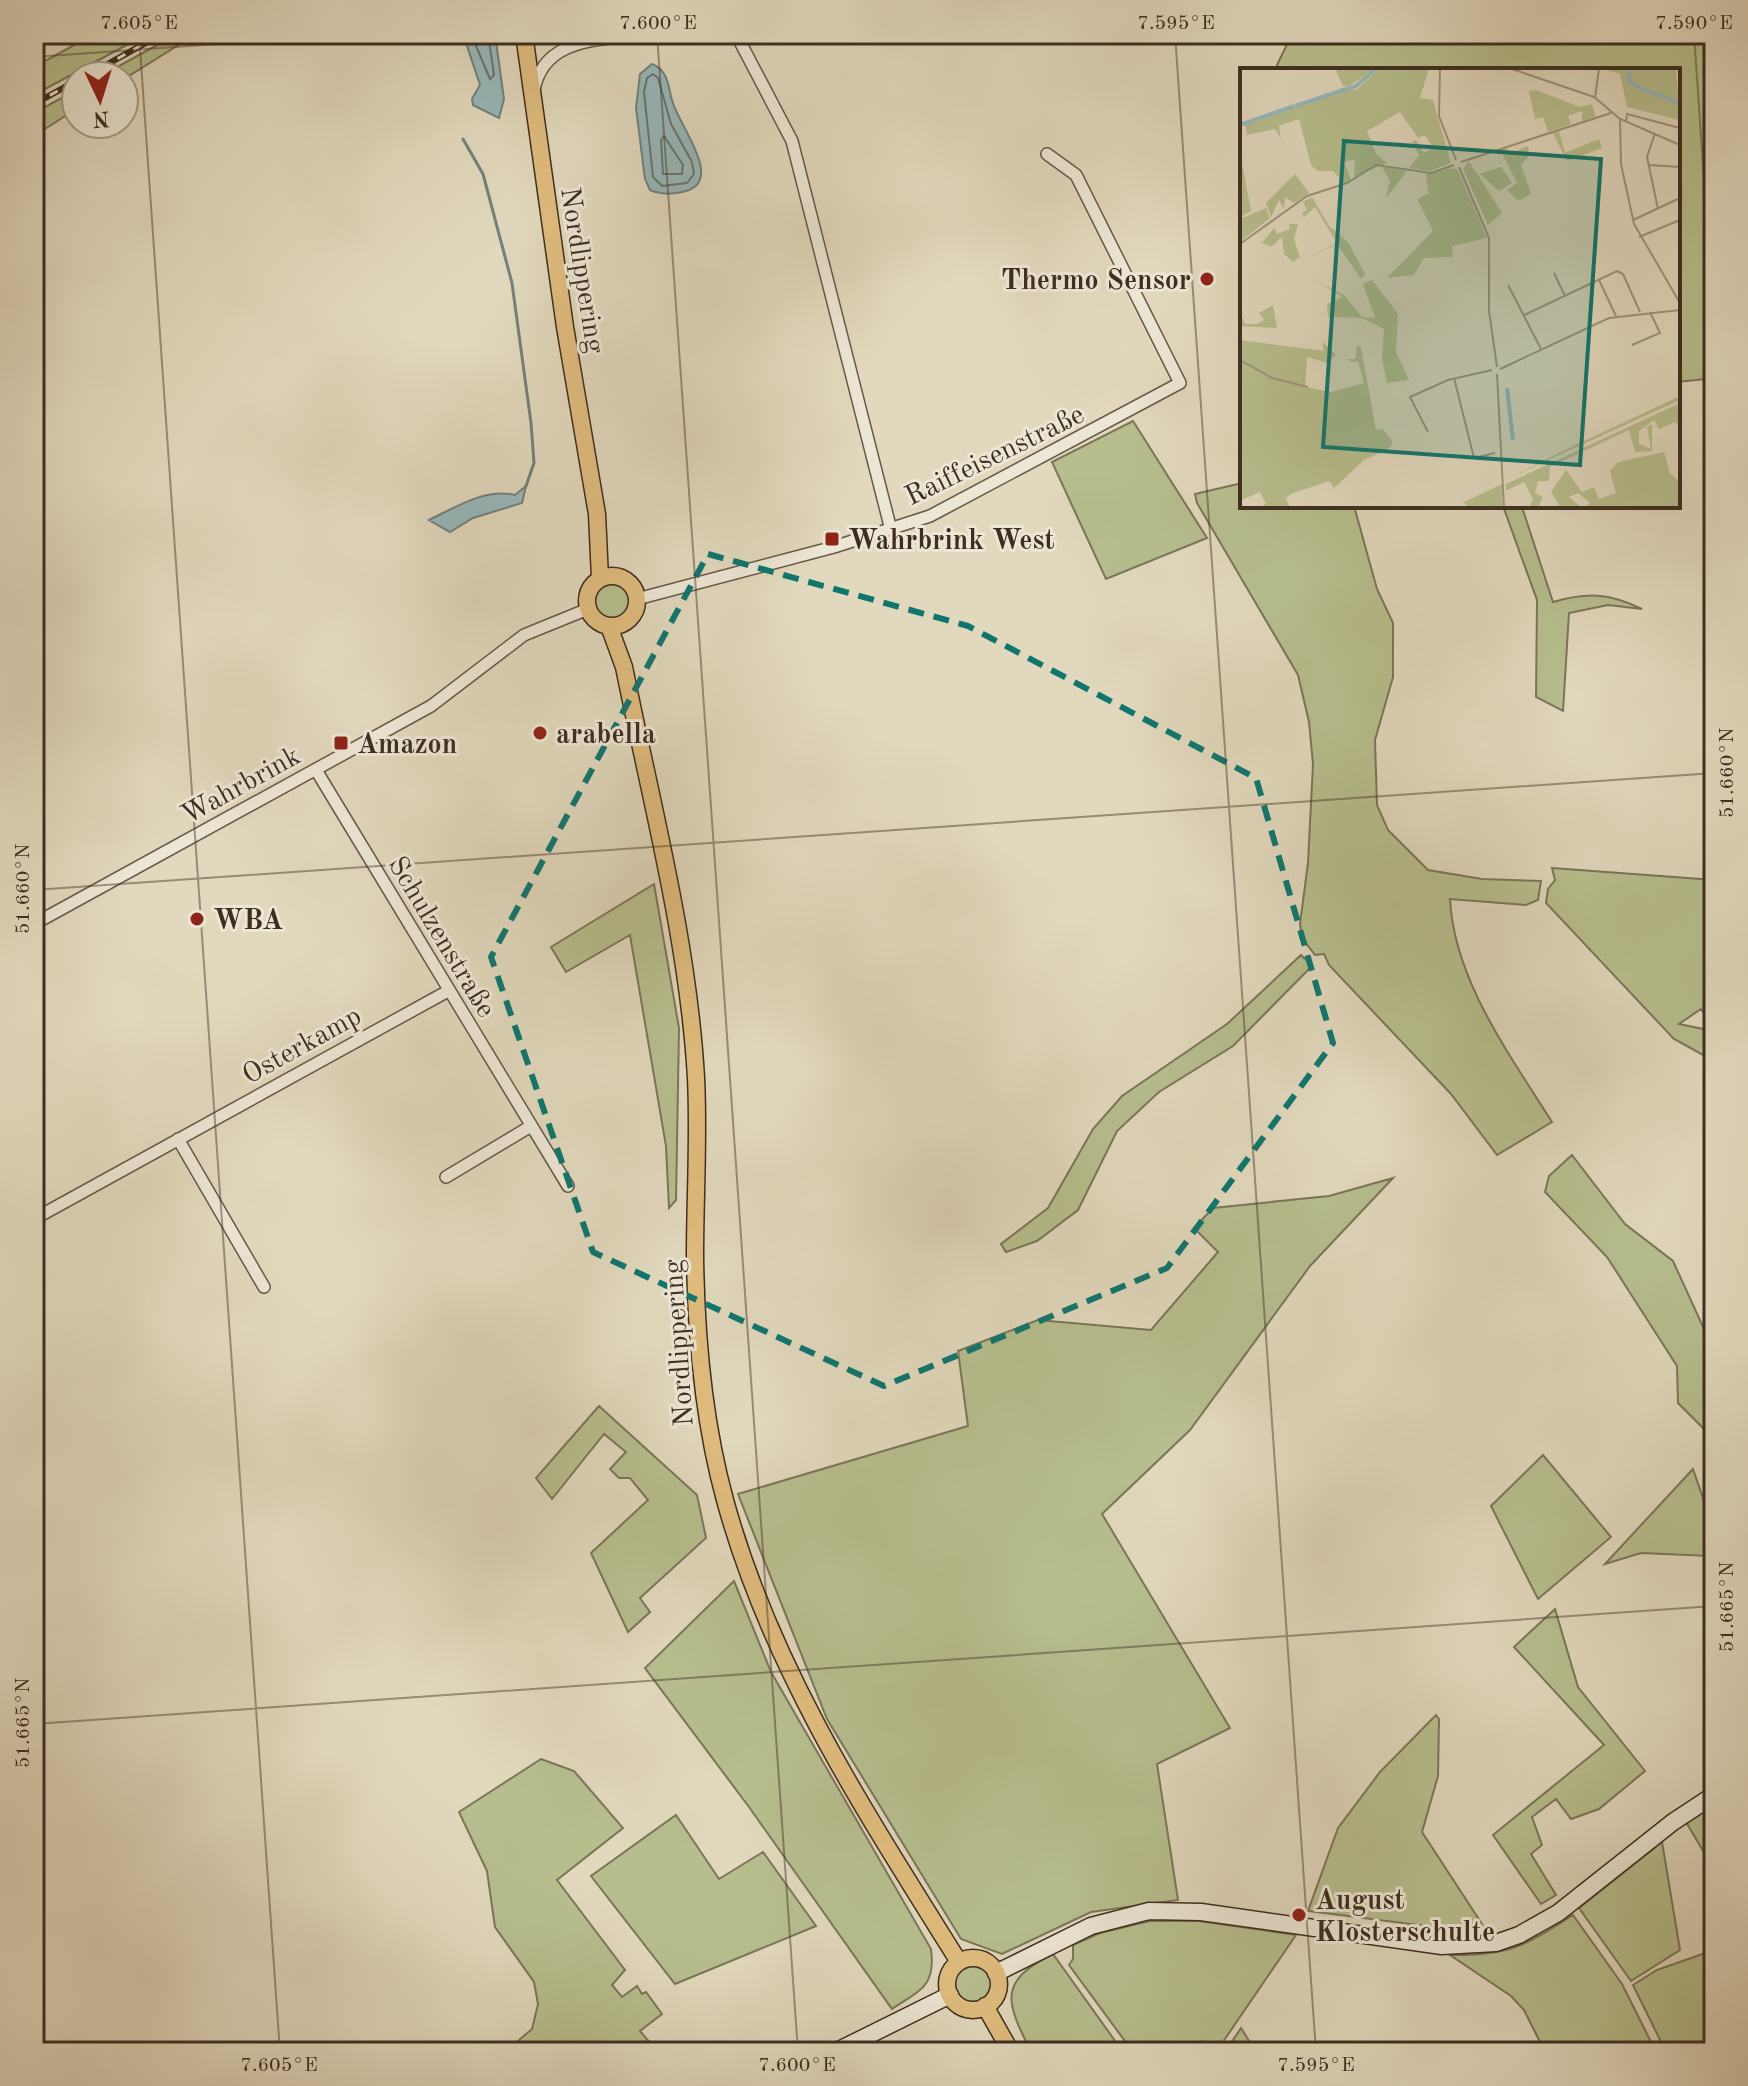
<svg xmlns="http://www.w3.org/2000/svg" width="1748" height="2086" viewBox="0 0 1748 2086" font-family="'Old Standard TT',serif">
<rect width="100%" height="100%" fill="#e1d8bd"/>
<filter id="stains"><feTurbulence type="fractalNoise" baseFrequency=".0025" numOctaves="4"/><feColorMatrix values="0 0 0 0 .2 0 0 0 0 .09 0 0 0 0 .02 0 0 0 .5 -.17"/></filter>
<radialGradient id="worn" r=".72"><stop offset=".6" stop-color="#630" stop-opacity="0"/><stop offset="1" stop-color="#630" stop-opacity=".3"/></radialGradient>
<!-- green -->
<path fill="#b7be8e" stroke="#7a7658" stroke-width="2" d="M94 34H147L34 95V67Z
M177 34H196L124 79V76H101Z
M1292 34H1714V378L1678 382V70H1280L1277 65Z
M76 90V109L34 136V113Z
M1133 421 1207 538 1106 579 1052 462Z
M1242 483V506H1354L1377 589 1393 623V677L1375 740 1377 805 1388 830 1428 870 1482 879 1541 881 1538 900 1526 905 1450 899C1454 980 1510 1055 1552 1122L1497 1155 1451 1094 1329 965 1324 954 1315 955 1302 938 1300 924 1308 863 1313 764 1309 722 1298 675 1197 503 1195 494Z
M1503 506 1522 507 1553 602C1587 592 1609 593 1642 609L1608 605 1569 613 1563 711 1536 697 1537 600Z
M591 600a20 20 0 1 1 40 0a20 20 0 1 1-40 0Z
M1552 868 1714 880V1022L1711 1024 1701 1009 1679 1024 1703 1029 1714 1039V1061L1674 1039 1546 903 1548 889 1555 880Z
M654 884 679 1028 676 1200 669 1208 666 1146 630 935 566 972 551 947Z
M1301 955 1312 966 1233 1046 1159 1092 1117 1131 1078 1210 1037 1241 1006 1252 1001 1244 1048 1208 1093 1129 1122 1096 1227 1024Z
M1572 1155 1625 1224 1673 1261 1704 1329 1714 1341V1439L1678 1403 1677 1366 1607 1257 1545 1192 1549 1176Z
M1393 1178 1310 1266 1190 1430 1102 1514 1230 1728 1157 1764 1178 1900 1091 1912 1002 1954 961 1939 827 1719 738 1494 968 1426 958 1351 1038 1320 1151 1330 1218 1252 1194 1228 1213 1208 1329 1196Z
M599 1406 697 1495 706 1538 640 1598 650 1612 628 1632 591 1553 648 1500 630 1478H619L610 1469 626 1452 604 1434 552 1499 536 1478Z
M1543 1455 1611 1537 1538 1599 1491 1506Z
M1693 1469 1714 1530 1710 1556 1641 1553 1605 1564Z
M734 1581 771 1672 931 1949C936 1987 920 1990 892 2009L749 1807 645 1668Z
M1555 1609 1578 1687 1645 1771 1599 1809 1571 1819 1556 1799 1532 1817 1542 1845 1531 1854 1556 1895 1541 1904 1493 1835 1604 1745 1514 1647Z
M1436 1715 1439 1719 1438 1776 1422 1832 1484 1927 1442 1928 1308 1911 1338 1828 1380 1772Z
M541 1759 574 1771 623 1828 557 1880 625 1970 612 1985 622 1997 637 1986 642 1994 646 1992 662 2014 640 2031 658 2052H505L532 2029 538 2004 534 1982 495 1927 487 1871 459 1812Z
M1714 1805V1869L1686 1822Z
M676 1815 719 1879 763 1852 816 1926 675 1984 591 1876Z
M1662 1842 1680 1950 1631 1981 1579 1908Z
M1573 1915 1622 1984 1656 2052H1545L1524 2010 1511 1996 1450 1955C1509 1956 1525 1946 1573 1915Z
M1150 1921H1199L1296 1935 1216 2052H1209L1202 2041 1183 2052H1133L1069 1965 1073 1959V1945L1100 1933Z
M1714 1950V2052H1666L1633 1985 1657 1970Z
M1053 1954 1123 2052H1031C1007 2003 996 1982 1053 1954Z
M952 1984a20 20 0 1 1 40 0a20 20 0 1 1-40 0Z
M1241 2028 1256 2052H1225Z"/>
<!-- water -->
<path fill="#97b8ba" stroke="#73817d" stroke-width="2" d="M463 34H495L504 99 499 118 473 105 472 99 480 85Z
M652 64C668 70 668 86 672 100 677 123 725 180 686 191 673 195 662 195 650 190L645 179 636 108 640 74Z
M526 486 522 503 473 518 450 532 429 520C456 507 485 488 515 495Z"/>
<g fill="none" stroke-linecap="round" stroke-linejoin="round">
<!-- shore -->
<path stroke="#6a736e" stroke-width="2" d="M471 34 490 79 494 75 488 34
M653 74 658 78 671 124 692 162 694 174 687 183 662 186 653 177 644 92 647 78Z
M664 136 683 165 682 174H663L661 140Z"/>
<!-- stream -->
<path stroke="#73817d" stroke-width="3" d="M463 139 483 174 512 283 531 423 534 463 526 486"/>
<defs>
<path id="street" d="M550 34 577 42
M736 34 792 141 891 530
M534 90C544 38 597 41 638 34
M637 599 834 547 930 516 1180 383 1076 175 1047 154
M316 770 568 1186
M34 924 431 706 524 635 588 609
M178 1139 264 1287
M446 1177 531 1126
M34 1219 448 991"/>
<path id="secondary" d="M996 1973 1091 1926 1149 1911 1201 1912 1442 1946 1496 1943 1519 1935 1558 1913 1673 1822 1714 1795
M835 2052 950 1995"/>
<path id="primary" d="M524 34 565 327 597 514 600 578
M587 601a25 25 0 1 1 50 0a25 25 0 1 1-50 0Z
M609 626 624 667C651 802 688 939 696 1078 699 1137 695 1197 695 1256 696 1338 703 1420 725 1500 771 1669 867 1815 959 1962
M947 1984a26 26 0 1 1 52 0a26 26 0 1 1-52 0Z
M985 2006 1011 2052"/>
</defs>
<!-- street casing -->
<use href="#street" stroke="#665848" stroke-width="14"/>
<!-- secondary casing -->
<use href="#secondary" stroke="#3d2e21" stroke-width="19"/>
<!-- primary casing -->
<use href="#primary" stroke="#3d2e21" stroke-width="19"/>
<!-- street -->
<use href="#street" stroke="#ece6d4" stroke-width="11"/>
<!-- secondary -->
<use href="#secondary" stroke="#ece6d4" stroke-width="16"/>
<!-- primary -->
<use href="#primary" stroke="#e0bc7e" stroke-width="16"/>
<defs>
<path id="rail" d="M86 76 162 34
M34 104 76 81"/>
</defs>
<!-- rail casing -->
<use href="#rail" stroke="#3d2e21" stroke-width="6"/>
<!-- rail -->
<use href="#rail" stroke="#ece6d4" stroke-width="3" stroke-dasharray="9" stroke-linecap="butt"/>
</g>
<!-- marked area -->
<path fill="none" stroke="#0f766e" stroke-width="6" stroke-dasharray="16 10" stroke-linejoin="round" d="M708 554 968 626 1256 778 1333 1043 1167 1268 884 1386 593 1252 491 957Z"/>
<!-- ticks -->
<path fill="none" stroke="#3d2e21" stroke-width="2" stroke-opacity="0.45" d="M139 34 280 2052M657 34 798 2052M1175 34 1316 2052M1694 34 1714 326M34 57 359 34M34 890 1714 773M34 1724 1714 1606"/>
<!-- markers -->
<g fill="#8f2418" stroke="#ece6d4" stroke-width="3">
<circle cx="1207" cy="279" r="8"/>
<rect x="824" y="531" width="16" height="16" rx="4"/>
<circle cx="540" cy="733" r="8"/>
<rect x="333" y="735" width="16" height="16" rx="4"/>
<circle cx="197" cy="919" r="8"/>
<circle cx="1299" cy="1915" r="8"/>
</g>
<g text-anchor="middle" stroke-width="6" stroke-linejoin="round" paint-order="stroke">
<!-- street labels -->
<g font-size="28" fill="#3d2e21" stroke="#ece6d4">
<text transform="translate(584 270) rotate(81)" y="10">Nordlippering</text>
<text transform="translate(994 454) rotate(-26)" y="10">Raiffeisenstraße</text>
<text transform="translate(240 784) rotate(-29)" y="10">Wahrbrink</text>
<text transform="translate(443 936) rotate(59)" y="10">Schulzenstraße</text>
<text transform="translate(301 1044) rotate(-29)" y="10">Osterkamp</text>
<text transform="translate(677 1343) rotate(-94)" y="10">Nordlippering</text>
</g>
<!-- poi labels -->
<g font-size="28" font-weight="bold" fill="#3d2e21" stroke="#ece6d4" text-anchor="start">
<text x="1191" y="289" text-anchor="end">Thermo Sensor</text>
<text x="848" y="549">Wahrbrink West</text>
<text x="556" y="743">arabella</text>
<text x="357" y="753">Amazon</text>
<text x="213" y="929">WBA</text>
<text x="1315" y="1909">August<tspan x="1315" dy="32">Klosterschulte</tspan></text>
</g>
</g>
<!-- overview -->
<g transform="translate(1240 68)">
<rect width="440" height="440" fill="#e1d8bd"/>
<path d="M104 0H136L109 18H103L96 3ZM140 0H189L180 30 193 32 211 95 190 103 169 100 179 87 172 74 176 72 184 85 193 80 185 67 178 70 160 44 127 63 136 86 147 95 114 109 115 91 104 94 111 112 105 115 93 103H77L71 97 59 51 39 58 41 71 35 61 7 67 5 57 102 20 116 22ZM360 0H436L440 52 387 39 380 6ZM296 22 340 39 352 36 356 49 342 53V43L328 48 331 56 308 64 303 49 295 51 289 23ZM319 63 325 85 359 71 362 80 327 93 313 65ZM288 78 289 88 281 97 291 126 278 133 267 122 277 115 260 81 266 79 269 86ZM229 93 262 145 248 157 223 101ZM2 95 11 143 0 149V96ZM142 99 167 103 146 130 150 113ZM261 99 272 115 259 123 240 106ZM213 100 218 102 247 170 212 178 213 189 184 190 174 207 147 210 193 163 177 131 188 126 186 106ZM55 106 69 125 54 135 45 129 44 141 39 132 31 149 26 135ZM72 129 89 158 108 174 125 206 121 211 97 176 56 196 97 175 75 139 64 149 62 145 67 142 63 134ZM26 140 30 150 0 174V151ZM49 156H58L54 171 60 189 53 194 44 186 42 169 31 179 22 175 34 160 37 166 50 161ZM75 212 104 227 122 249 135 250 123 216 132 212 158 246 156 284 169 312 147 315 142 291 144 261 122 250 88 249 87 236 103 229ZM33 237 37 260 0 258V244L5 256H17L24 252 19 245ZM0 272 84 283 82 273 96 287 87 295 67 289 65 319 91 324 124 315 118 293 113 294 105 291H115L117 277 121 279 136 362 143 361 153 374 149 381 124 392 94 420 89 413 51 426 46 430 50 440H19L26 436 20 424 0 433ZM440 328V332L271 409 329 380ZM440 335V361L435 354 419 361 414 352 399 363V376L411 381 407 359 412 356V383L395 384 389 362 310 399 309 413H298L295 425 303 429 298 440H289L293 431 284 414 266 423V416ZM424 384 430 405 440 415V440H345L350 435 338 425 329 429 342 440H321L311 424 326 402 342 424 354 419 359 431 376 425 370 403 378 394ZM262 416V440H224L227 436 222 435Z" fill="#b7be8e"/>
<path fill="none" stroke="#97b8ba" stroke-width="4" d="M388 0 390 13 399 20 440 35M55 38 116 18 137 0M0 57 54 38M267 320 273 372"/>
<path fill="none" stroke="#9f947f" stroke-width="2" d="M200 0 199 48 216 92M269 0 354 29 380 51 440 77M355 30 359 0M380 51 381 96 394 156 440 235M386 53 387 46 440 60M415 65 407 89 418 141M221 94 371 45M409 97 440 99M219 99 249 170V243L257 299M393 152 440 130M399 169 440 152M0 176 67 128 107 115 136 97 191 105 214 97M314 205 325 228M359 212 376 248M268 217 301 281M284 247 377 203 383 206 400 244M392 277 420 265 410 244M0 292 32 310 68 319M260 301 369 250 440 242M257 306 264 440M214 310 234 390 255 385M188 364 170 329 208 312 252 302"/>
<path fill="#0f766e" fill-opacity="0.15" stroke="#0f766e" stroke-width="4" d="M104 73 361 91 340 397 83 379Z"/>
<rect width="440" height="440" fill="none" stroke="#3d2e21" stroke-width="4"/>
</g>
<!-- margin -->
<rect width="1748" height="2086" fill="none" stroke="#e1d8bd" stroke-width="88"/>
<!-- north arrow -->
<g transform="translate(100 100) rotate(176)"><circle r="38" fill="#ece6d4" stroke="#a69c8c" stroke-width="2"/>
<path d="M0-6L14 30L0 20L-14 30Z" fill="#8f2418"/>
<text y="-12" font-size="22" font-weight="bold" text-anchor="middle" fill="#3d2e21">N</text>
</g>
<rect x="44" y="44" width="1660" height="1998" fill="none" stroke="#3d2e21" stroke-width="3"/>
<g font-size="20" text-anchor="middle" fill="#3d2e21">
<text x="139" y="29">7.605°E</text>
<text x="658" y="29">7.600°E</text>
<text x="1176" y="29">7.595°E</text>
<text x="1694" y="29">7.590°E</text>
<text transform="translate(1726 773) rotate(-90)" y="7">51.660°N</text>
<text transform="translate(22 889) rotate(-90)" y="7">51.660°N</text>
<text transform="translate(1726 1607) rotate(-90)" y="7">51.665°N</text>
<text transform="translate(22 1723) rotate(-90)" y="7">51.665°N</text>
<text x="279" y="2071">7.605°E</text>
<text x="797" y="2071">7.600°E</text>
<text x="1316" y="2071">7.595°E</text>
</g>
<rect width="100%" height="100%" filter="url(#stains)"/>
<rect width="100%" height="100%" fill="url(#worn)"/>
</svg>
